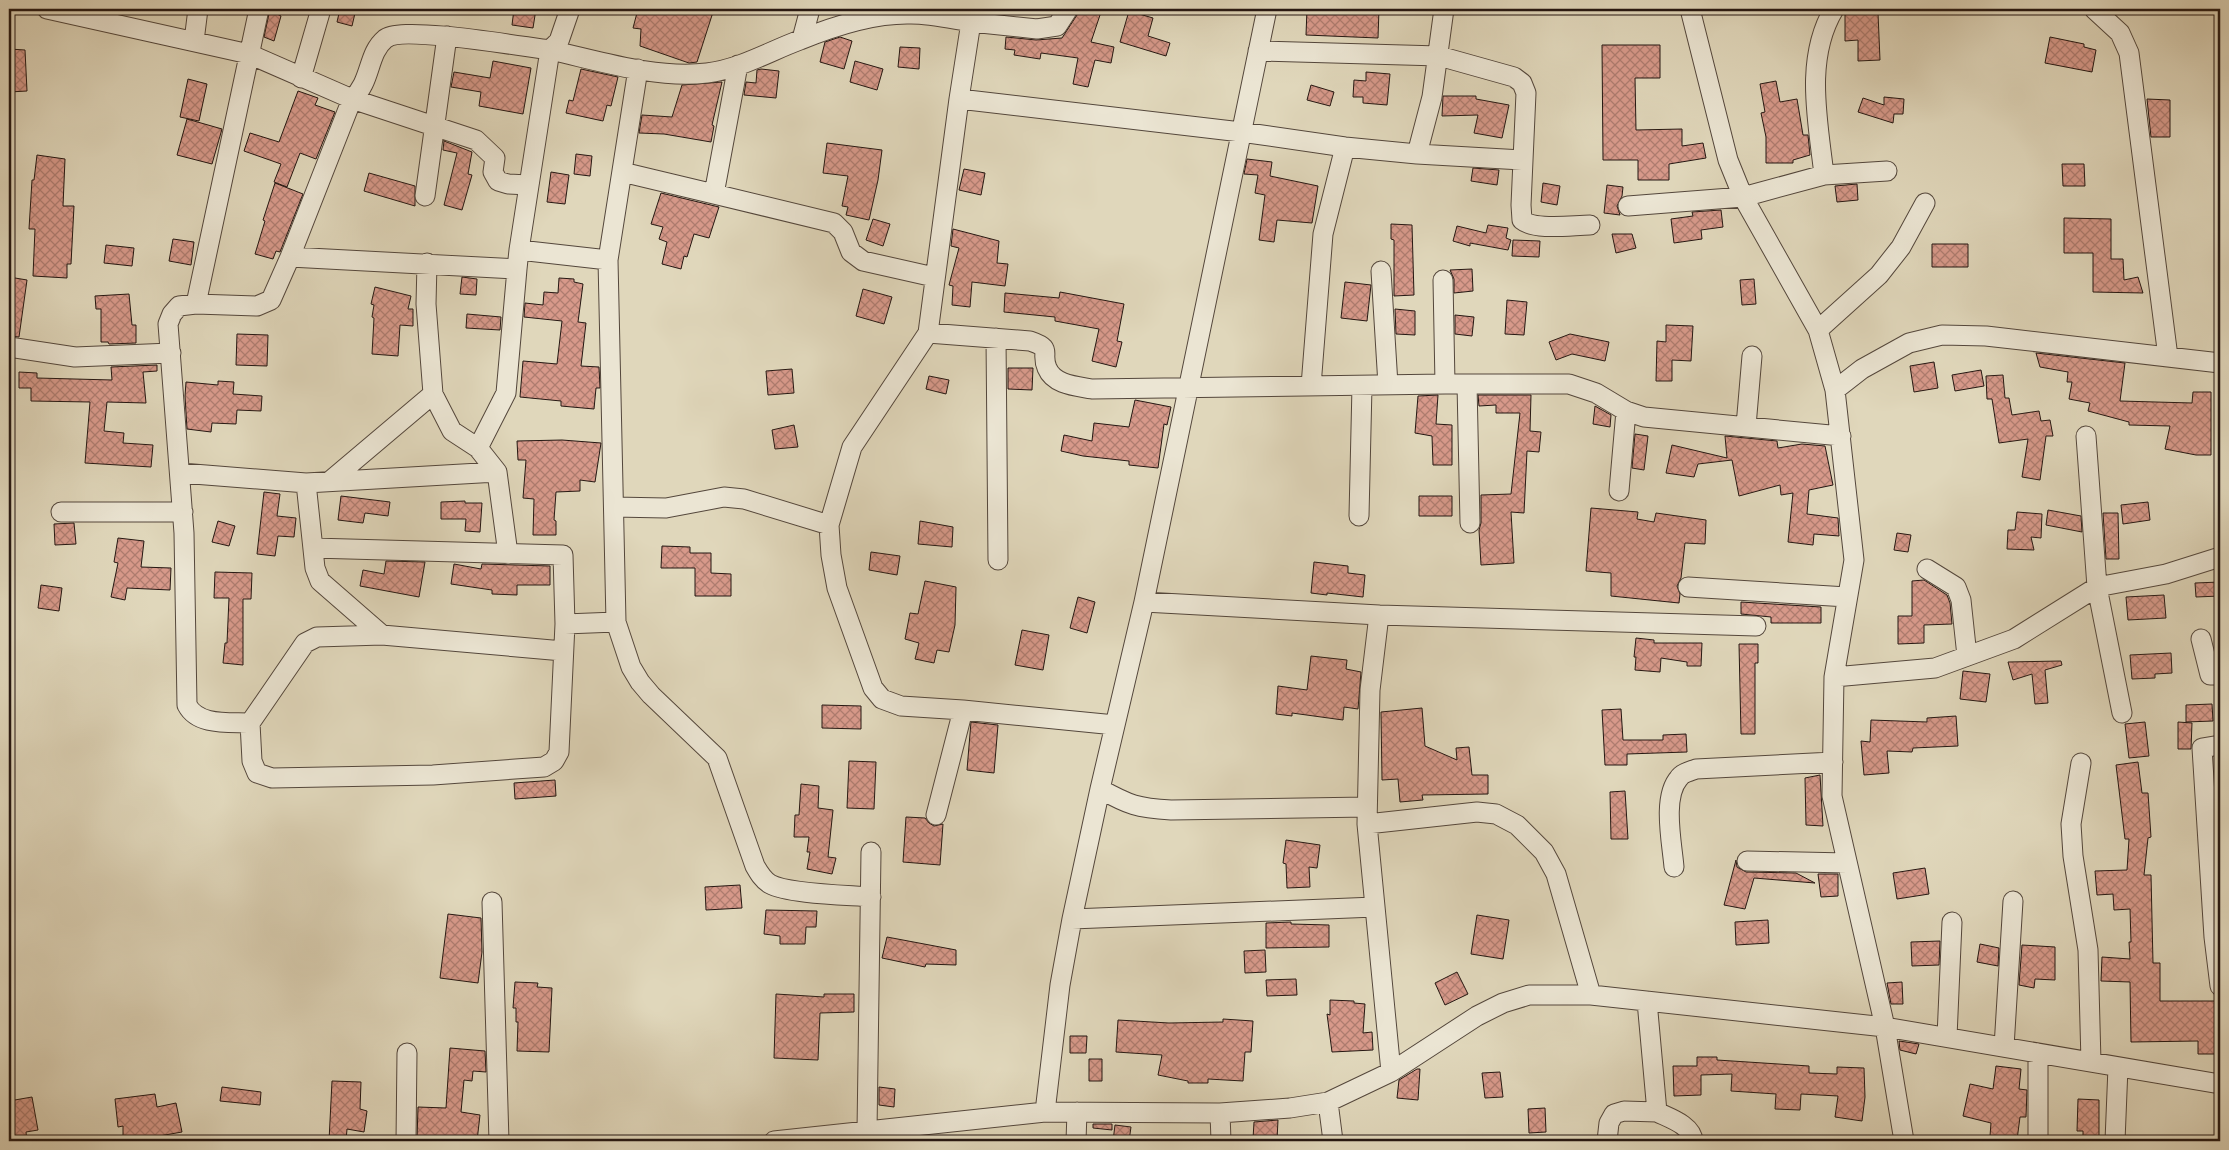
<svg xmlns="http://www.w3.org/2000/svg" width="2229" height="1150" viewBox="0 0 2229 1150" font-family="Vollkorn,serif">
<defs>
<pattern id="building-cross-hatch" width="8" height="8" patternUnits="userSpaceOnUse" patternTransform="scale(1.25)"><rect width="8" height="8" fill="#d7998a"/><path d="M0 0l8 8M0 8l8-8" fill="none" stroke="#ae7c6f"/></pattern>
</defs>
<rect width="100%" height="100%" fill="#e0d7bb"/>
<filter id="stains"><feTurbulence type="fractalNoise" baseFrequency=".004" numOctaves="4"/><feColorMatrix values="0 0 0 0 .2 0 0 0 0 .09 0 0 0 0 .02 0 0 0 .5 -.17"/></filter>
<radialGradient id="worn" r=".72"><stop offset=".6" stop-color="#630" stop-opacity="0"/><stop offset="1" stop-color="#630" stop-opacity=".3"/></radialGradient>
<!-- building -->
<path fill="url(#building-cross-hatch)" stroke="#251712" d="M270 9H278L277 14 281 16 274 41 264 37Z
M340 9H356L352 26 337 22Z
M514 9H536L533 28 512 25Z
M638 9H714L697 62 689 63 640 46 641 29 633 28Z
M1079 9H1102L1091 42 1114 47 1111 63 1095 60 1088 87 1073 84 1078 58 1041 53 1040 59 1014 55 1015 50 1005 49 1006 37 1036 40 1062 38 1077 15Z
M1307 9H1379L1378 38 1306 35Z
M1129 11 1153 18 1148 36 1170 43 1166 56 1120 42Z
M1845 13H1878L1880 60 1858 61V40L1845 41Z
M840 37 852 41 844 69 820 62 825 42Z
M2050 37 2084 44V47L2096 50 2092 72 2045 63Z
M1602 45H1660V78H1635L1636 130 1682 129V146L1703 143 1706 158 1669 164V180H1638V160H1603Z
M900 47 920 48 919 69 898 67Z
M9 49 25 50 27 91 9 92Z
M493 61 531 68 523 114 479 106 481 92 451 87 454 72 490 78Z
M855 61 883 69 877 90 850 82Z
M581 69 618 77 611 106 607 105 603 121 566 113 569 100 573 101Z
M761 69 779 71 776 98 744 95 746 82 756 83 757 70Z
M1366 72 1390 74 1387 105 1363 103V97H1353L1354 80 1366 81Z
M188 79 207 84 199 121 180 117Z
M1776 81 1780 102 1797 99 1803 135H1808L1810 155 1793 160V163H1766V137L1761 113 1765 112 1760 84Z
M722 82 712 125 714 126 711 142 664 134 639 133 642 115 672 117 682 85Z
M1311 85 1334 92 1330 106 1307 100Z
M298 91 318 98 315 105 335 112 316 159 300 153 287 187 274 182 281 164 244 151 250 133 279 142Z
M1443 96H1476V99L1509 105 1502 138 1474 133 1478 115 1442 116Z
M1884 97 1904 99 1903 114H1894L1893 123 1858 112 1863 98 1884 105Z
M2147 99 2170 100V137H2151Z
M187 119 222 129 212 164 177 155Z
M444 141 472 152 468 174 472 175 462 210 444 205 457 153 443 150Z
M827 143 882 150 878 180 869 220 846 215 848 207 842 206 848 176 823 173Z
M576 154 592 156 590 176 574 174Z
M37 155 65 159 63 206H74L71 264H67V278L33 276 35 229H29L32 180H34Z
M1247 159 1272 162 1270 176 1318 186 1312 223 1277 220 1274 242 1259 240 1265 195 1255 193 1258 175 1244 174Z
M2062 164H2084L2085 186H2063Z
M1473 168 1499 170 1497 185 1471 181Z
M964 169 985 173 981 195 959 190Z
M551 172 569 175 565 204 547 202Z
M369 173 415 186V206L364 191Z
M275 183 303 194 280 252 276 251 273 259 255 254 265 221 263 220Z
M1543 183 1560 186 1557 205 1541 202Z
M1857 184 1858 200 1837 202 1835 186Z
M1607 185 1623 187 1622 196 1617 206 1620 215 1604 213Z
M661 193 719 207 709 238 694 234 687 257 684 256 681 269 662 264 667 242 659 239 663 227 651 224Z
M1721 210 1723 227 1701 230 1702 239 1674 243 1671 219 1693 216 1692 212Z
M2064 218 2111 219V259H2123L2124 280 2138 277 2143 293 2093 292V253H2064Z
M873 219 890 224 883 246 866 240Z
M1391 224 1412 225 1414 295 1394 296V240L1391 239Z
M1488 225 1508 228 1506 238 1511 240 1508 250 1470 243V246L1453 241 1457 226 1486 233Z
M953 229 999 241 997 263 1008 264 1005 286 972 282 970 307 952 305 953 286 949 285 959 248 951 246Z
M1612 234H1632L1636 248 1616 253Z
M173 239 194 242 191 265 169 261Z
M1513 240 1540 241 1539 257 1512 256Z
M1932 244H1968V267H1932Z
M106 245 134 248 132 266 104 263Z
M1472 269 1473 291 1454 293V279L1450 270Z
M9 277 27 280 19 337 9 336Z
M462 277 477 279 476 295 460 294Z
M559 278 574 279V282L583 284 578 322 586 323 581 366 599 367 600 388H596L594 409 561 406V401L520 397 523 361 557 364 562 321 524 317 525 303 543 305 544 292 558 293Z
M1754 279 1756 304 1742 305 1740 280Z
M1345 282 1371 285 1367 321 1341 318Z
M375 287 411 296 408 309H413V326L400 325 398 356 372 354 374 318 372 317 374 305 371 304Z
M863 289 892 297 884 324 856 316Z
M1060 292 1124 304 1117 341 1122 342 1116 367 1092 361 1099 329 1055 321V317L1004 312 1005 293 1059 298Z
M129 294 132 325H136V343L109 344 108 342H101V309H96L95 296Z
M1507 300 1527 302 1524 335 1505 334Z
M1395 309 1415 311V335L1396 334Z
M467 314 501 317 500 330 466 328Z
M1455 315 1474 317 1472 336 1455 334Z
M1666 325 1693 326 1691 361 1672 360V381H1656L1657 341 1666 342Z
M237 334 268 335 267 366 236 365Z
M1570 334 1609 342 1605 361 1572 354 1556 360 1549 342Z
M2036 353 2125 363 2120 401 2192 403 2193 392H2211V455H2196L2165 449 2170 426 2129 425V422L2088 411 2090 403 2069 399 2072 382H2067L2068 372 2040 367Z
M1934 362 1938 388 1914 392 1910 366Z
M157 365V371L143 372 146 403 107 402 104 431 124 433 123 443 153 445 151 467 85 463 90 402 31 401V388H19V372L37 373V378L112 380 111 367Z
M1008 368H1033L1032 390 1008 389Z
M792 369 794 393 768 395 766 371Z
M1981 370 1984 386 1955 391 1952 375Z
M2003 375 2005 398H2009L2012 415 2039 411 2041 421 2050 420 2053 436H2046L2040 480 2022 477 2028 439 1999 443 1992 399H1987L1986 376Z
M929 376 949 380 946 394 926 389Z
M218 381 234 382 233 394 262 396 261 411 237 410 236 424 212 423 211 432 187 429 185 396 186 382 218 385Z
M1438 395 1436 424 1452 425V465H1433L1432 436 1415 433 1418 396Z
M1478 395H1531L1530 431 1541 432 1539 452 1527 451 1524 513 1511 512 1514 563 1481 565 1479 530 1481 523V495L1511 494 1520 413H1496V405L1479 406Z
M1135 400 1171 407 1167 425 1164 424 1158 468 1129 465V461L1083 456 1061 451 1064 435 1092 441 1094 423 1129 427Z
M1595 406 1611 415 1610 427 1593 424Z
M794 425 798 447 775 449 772 430Z
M1635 434 1648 436 1644 470 1632 468Z
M1725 436 1777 441 1778 448 1802 444 1825 446 1833 485 1809 490 1807 514 1838 518 1839 536 1814 534 1813 545 1788 542 1793 493 1781 495 1780 485 1739 496 1732 460 1698 464 1694 477 1666 473 1672 445 1727 458Z
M562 440 601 443 595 482 580 480V491L556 492 554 520 556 521V535H533L534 499 523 498 526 460H518L517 441Z
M264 492 280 494 277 516 296 518 294 537 278 536 275 556 257 554Z
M341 496 390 502 388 516 365 513 363 523 338 520Z
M1419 496H1452V516H1419Z
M465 501V503H482L480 532 465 531 466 519H441V502Z
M2148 502 2150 520 2123 524 2121 505Z
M1591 508 1638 512 1637 519 1654 522 1656 513 1706 520 1705 544 1685 543 1681 578 1677 586 1680 594 1679 603 1611 596V573L1586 571Z
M2048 510 2081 516 2082 532 2046 525Z
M2017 512 2042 514 2041 538 2031 537 2034 550 2007 549 2008 530H2015Z
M2103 513H2118L2119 559H2106Z
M218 521 235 526 229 546 212 542Z
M920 521 953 527 952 547 918 544Z
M74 523 76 544 55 545 54 524Z
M1897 533 1911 535 1908 552 1894 550Z
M118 538 144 541 141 567 171 568 170 590 127 588 125 600 111 597 118 563 114 562Z
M662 546 690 547V553H711V573L731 574V596H695V568H661Z
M871 552 900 556 897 575 869 570Z
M386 561 425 562 419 597 360 586 363 570 384 574Z
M1314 562 1348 566V573L1365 575 1363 597 1327 593V595L1311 593Z
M454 564 481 569 482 564 550 566V585H517V595L492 594V590L451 584Z
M215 572 252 573 251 599H243V665L223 663 225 643H227L229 598H214Z
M1924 580 1947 595 1950 603 1952 624 1924 625V643L1898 644V616H1912V581Z
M925 581 956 587 955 625 949 652 937 650 934 663 915 659 919 643 905 639 910 613 918 614Z
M2220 582V596L2196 597 2195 583Z
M41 585 62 588 59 611 38 608Z
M2164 595 2166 618 2128 620 2126 597Z
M1078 597 1095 602 1087 633 1070 628Z
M1741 602 1821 607V623H1771V617L1741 614Z
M1022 630 1049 635 1043 670 1015 665Z
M1636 638 1654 640V643H1702L1701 666H1687V662L1661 658 1660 672 1635 670 1636 657H1634Z
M1739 644H1758V663H1755V734H1741Z
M2171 653 2172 673 2155 674V678L2132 679 2130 655Z
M1311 656 1347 660 1346 669 1361 672 1358 709 1344 707 1343 720 1292 713V716L1276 714 1278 686 1307 690Z
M2061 661 2062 665 2045 670 2048 703 2035 704 2032 674 2013 680 2008 662Z
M1963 671 1990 674 1986 702 1960 699Z
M2212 704 2213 721 2186 722V705Z
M822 705 861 706V729L822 728Z
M1422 708 1425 746 1457 760 1456 748 1469 747 1472 775H1488V794L1422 795 1423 800 1400 802 1398 779 1382 780 1381 712Z
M1621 709 1623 740H1663V735L1686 734 1687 752 1627 754V765H1605L1602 710Z
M1956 716 1958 746 1913 748 1912 752 1887 751 1889 773 1864 775 1861 741 1870 742 1871 720 1927 722V718Z
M971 722 998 725 994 773 967 770Z
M2145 722 2149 756 2129 758 2125 724Z
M2178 722 2192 723 2191 749H2178Z
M849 761 876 762 874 809 847 808Z
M2138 762 2142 793H2148L2151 837 2148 838 2144 875H2151L2153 963H2160V1001H2216V1054H2198V1041L2131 1042 2130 982 2101 981 2102 957 2130 959 2129 942H2131L2130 909 2114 910 2113 894 2097 895 2095 871 2127 870 2129 839H2125L2116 765Z
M1820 775 1823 826 1806 825 1805 778Z
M555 780 556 796 515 799 514 783Z
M801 784 819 786 818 808 833 810 828 857 836 858 832 874 807 869 810 852H807L809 837H794L795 815H799Z
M1625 791 1628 839H1611L1610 792Z
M906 817 925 818 929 823 934 826 943 824 940 865 903 862Z
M1286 840 1320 845 1317 868 1309 867 1310 887 1287 888 1286 864 1283 863Z
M1736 860 1737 867 1746 872 1796 873 1815 883 1754 878 1745 909 1724 905Z
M1925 868 1929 894 1897 899 1893 873Z
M1818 874H1838V896L1821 897Z
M740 885 742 908 706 910 705 887Z
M766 910 817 911 816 927H806L805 944H780V936L764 934Z
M448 914 481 918 482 952 478 983 440 978Z
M1477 915 1509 920 1503 959 1471 954Z
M1768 920 1769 943 1736 945 1735 922Z
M1291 922V924L1329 925V947L1266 948V923Z
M887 937 956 950V965L926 964 925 967 882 958Z
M1940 941 1939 965 1912 966 1911 942Z
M1980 944 1999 948 1998 966 1977 962Z
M2022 945 2055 947V980L2035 979 2034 988 2019 985Z
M1265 950 1266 972 1245 973 1244 951Z
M1457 972 1468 994 1445 1005 1435 983Z
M1296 979 1297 995 1267 996 1266 980Z
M515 982 538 983 537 987 552 988 549 1052 517 1051 518 1022H516V1008H513Z
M1902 982 1903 1004H1891L1887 983Z
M776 994 824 997V994H854V1012L820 1013 818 1060 774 1058Z
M1330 1000 1354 1001V1003L1365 1004 1363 1033 1372 1032 1373 1050 1332 1052 1327 1014 1330 1015Z
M1223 1019 1253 1021 1251 1052H1245L1243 1081 1208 1079V1083H1188V1081L1158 1075 1162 1055 1116 1052 1118 1020 1169 1023 1223 1022Z
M1070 1036H1087L1086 1053H1070Z
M1899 1041 1919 1044 1916 1054 1900 1050Z
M450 1048 485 1051 486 1072 473 1071 472 1081 464 1080 461 1112 480 1115 477 1141 417 1139 418 1107 446 1108Z
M1697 1057H1717V1060L1809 1066V1073L1837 1074V1067L1864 1068 1865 1097 1862 1121 1835 1117 1838 1096 1801 1094 1800 1110 1775 1109 1776 1094 1731 1091 1732 1074 1701 1075V1095L1674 1096 1673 1066H1697Z
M1089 1059H1102V1081H1089Z
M1996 1066 2021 1069 2019 1089 2027 1090 2026 1117H2020L2017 1140 1990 1136 1991 1123 1963 1116 1970 1084 1993 1089Z
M1417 1069H1420L1418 1100 1397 1098 1399 1080Z
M1500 1072 1503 1097 1485 1098 1482 1073Z
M332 1081 361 1082 360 1109 367 1111 364 1132 347 1129 346 1141H329Z
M222 1087 261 1092 260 1105 220 1101Z
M879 1087 895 1089 894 1107 879 1105Z
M155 1094 157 1107 176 1103 182 1132 148 1138V1141H123V1126L118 1127 115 1099Z
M32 1097 38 1130 26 1132 27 1141H9V1101Z
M2078 1099 2099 1100V1141H2083V1131H2077Z
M1545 1108 1546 1132 1529 1133 1528 1109Z
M1278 1120 1277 1140 1253 1139 1254 1122Z
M1093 1124H1112V1130L1093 1128Z
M1115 1125 1131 1127 1129 1141H1113Z"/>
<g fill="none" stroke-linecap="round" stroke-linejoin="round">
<defs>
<path id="minor" d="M47 9 249 54 352 99C372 81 367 54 385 39 401 25 524 47 550 50L559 41 570 9
M1068 9 1057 26 1037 29 971 22 959 99 928 333 1030 341C1054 349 1040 352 1047 368 1054 385 1076 386 1092 389L1445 384H1569L1596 393 1626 411 1644 417 1841 436
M1690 9 1728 160 1743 197 1818 330 1835 390 1854 560 1834 677 1832 796 1885 1027 1904 1141
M2094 9 2120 33 2129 53 2168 357
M802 39 810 9
M194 41 198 9
M1258 51 1439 56 1514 77 1522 83 1526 93 1521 205 1522 220C1535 231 1573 225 1590 225
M738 65 714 194 834 223 843 232 851 252 863 261 934 277
M301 78 321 9
M959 99 1241 132 1345 147 1417 154 1522 160
M1417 154 1432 97 1444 9
M622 172 714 194
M1824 175C1818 121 1804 59 1834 9
M425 196 447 36
M1628 206 1743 197 1824 175 1887 171
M519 250 550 50C600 61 655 79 707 73 740 69 770 51 800 40 834 26 874 13 911 14 931 14 952 19 971 22
M290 257 352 99 476 140 495 158 493 172 498 181 508 184 529 185
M608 260 638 69
M427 263 426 304 433 394 452 431 478 448 497 472 508 554
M1381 271 1388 385
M1443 280 1445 384
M196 304 259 9
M1818 330 1879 275 1901 247 1925 203
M928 333 852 447 829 525 831 555 837 588 873 688 882 699 901 706 963 710 1115 725
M996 338 998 560
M9 347 75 357 171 353
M1467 384 1470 523
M1311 386 1323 234 1345 147
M1835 390 1862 369 1909 343 1942 335 1986 336 2220 363
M1746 426 1752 356
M2086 436 2097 587 2166 574 2220 557
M497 472 306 483 315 568 320 581 382 635 563 651
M181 473 306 483
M330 481 433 394
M1619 491 1626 411
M614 507 666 508 724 497 744 499 829 525
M61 512H183
M1359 516 1362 386
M313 548 563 555 565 624
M1927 569 1956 587 1961 600 1967 656
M1688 587 1847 597
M1144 602 1379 615
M616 622 631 667 640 682 651 695 717 758 755 866C759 873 763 880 770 884 788 894 847 895 871 897
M382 635 317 637 305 643 250 723C228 722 198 726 187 705L184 533 168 324 172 314 179 306 196 304 257 306 271 300 290 257 517 269 506 393 478 448
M2201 639 2210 675H2220
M1834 677 1935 668 2014 639 2097 587 2122 713
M250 723 252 761 257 773 272 778 433 775 544 767 554 761 559 752 565 624 616 622 608 260 519 250 517 269
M2220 745 2202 748 2214 937 2220 986
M2081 763 2071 824 2073 856 2088 950 2091 1062
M1100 789C1129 805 1137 808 1171 810L1367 807
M936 815 963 710
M1367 824 1477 812 1496 814 1517 825 1544 852 1556 874 1591 995
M1747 861 1847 863
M1674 867C1672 843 1662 797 1679 778 1682 773 1691 771 1696 769L1833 762
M492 902 499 1141
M1072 919 1375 907
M1647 1001 1657 1112C1669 1118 1692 1125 1693 1141
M1947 1037 1952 922
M2004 1047 2013 901
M1391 1072 1367 824 1370 690 1379 615 1756 626
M1328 1102 1333 1141
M1045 1112 1060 985 1072 919 1100 789 1144 602 1267 9
M1220 1113 1221 1141
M867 1131 871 852
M406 1141 407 1053
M774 1141 1045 1112 1220 1113 1290 1108 1328 1102 1391 1072 1477 1016 1503 1003 1529 995H1591L1885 1027 2220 1084
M1076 1141 1077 1112
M1607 1141 1609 1123 1614 1114 1624 1111 1657 1112
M2038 1141V1053
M2115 1141 2118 1067"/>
</defs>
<!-- minor casing -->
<use href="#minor" stroke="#54473c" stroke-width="21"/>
<!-- minor -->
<use href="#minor" stroke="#ebe5d3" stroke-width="19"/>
</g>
<!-- margin -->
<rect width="2229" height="1150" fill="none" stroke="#e0d7bb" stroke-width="30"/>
<rect x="10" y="10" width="2209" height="1130" fill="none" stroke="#251712" stroke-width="2.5"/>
<rect x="15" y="15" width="2199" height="1120" fill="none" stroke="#251712"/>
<rect width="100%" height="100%" filter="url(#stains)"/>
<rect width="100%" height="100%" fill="url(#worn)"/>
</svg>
